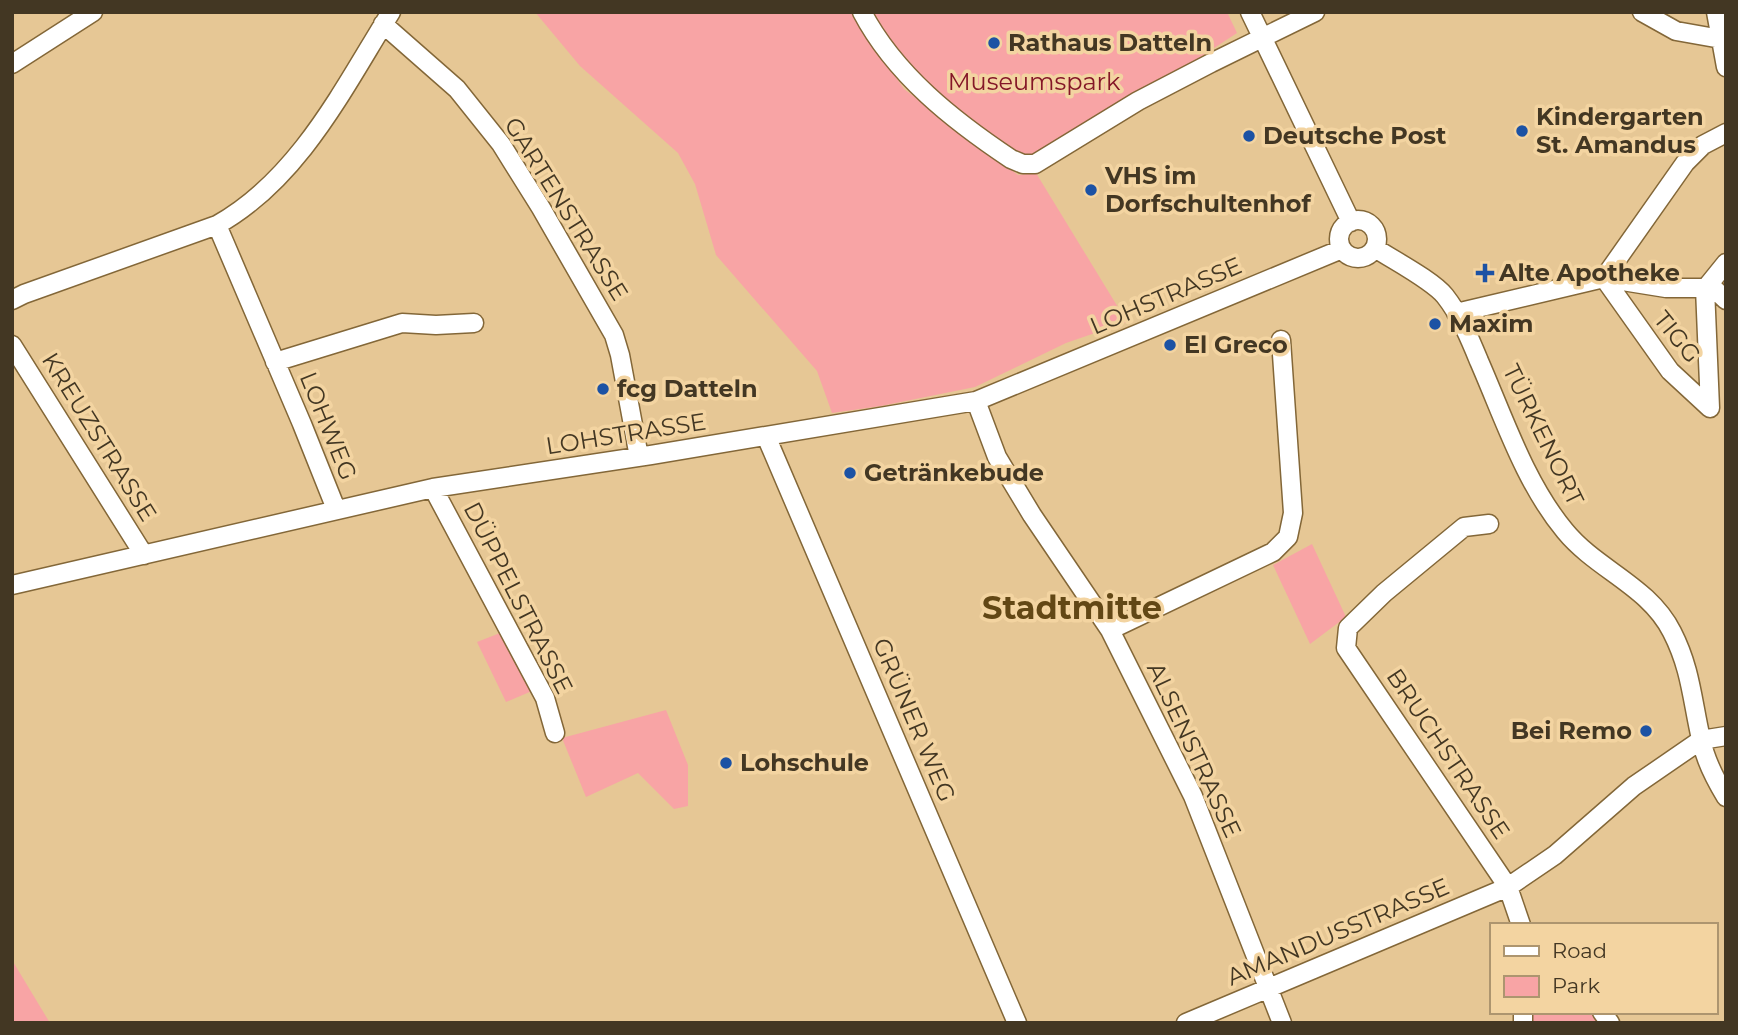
<svg xmlns="http://www.w3.org/2000/svg" width="1738" height="1035" viewBox="0 0 1738 1035" font-family="Montserrat,sans-serif">
<rect width="100%" height="100%" fill="#e6c795"/>
<!-- green -->
<path fill="#f8a4a5" d="M535 12H855L865 32 904 89 1018 175 1036 173 1127 322 1066 343 975 387 881 406 832 413 817 371 716 255 695 184 678 153 580 66Z
M870 12H1227L1237 33 1054 153 1025 159C969 125 901 70 870 12Z
M1312 544 1346 617 1310 644 1273 565Z
M500 633 532 691 506 702 477 642Z
M666 710 688 765V806L674 809 638 773 586 797 562 738Z
M12 960 50 1023H12Z
M1530 1012H1592L1601 1023H1530Z"/>
<g fill="none" stroke-linecap="round" stroke-linejoin="round">
<defs>
<path id="street" d="M862 12C895 75 954 121 1011 159L1023 164H1035L1138 101 1211 63 1315 12
M1250 12 1351 222
M1642 12 1676 31 1721 39
M1716 12 1726 67
M383 24 457 89 501 144 541 208 614 335 620 355 639 457
M12 64 93 12
M1339 239a19 19 0 1 1 38 0a19 19 0 1 1-38 0Z
M217 225 302 424 336 509
M1375 248C1393 260 1432 280 1445 296 1460 315 1470 339 1479 361 1504 418 1525 483 1565 531 1597 570 1649 586 1672 632 1691 669 1692 700 1701 739 1705 760 1715 779 1726 797
M1604 278 1685 163 1703 145 1726 133
M1604 278 1670 371 1710 408
M1709 284 1726 263
M1709 284 1726 300
M1705 288 1710 408
M12 300 24 294 217 225C299 179 343 89 391 12
M1456 313 1604 278 1666 288H1705L1709 284
M12 345 144 555
M275 362 402 323 436 325 474 323
M976 401 997 457 1032 515 1110 630 1193 796 1282 1023
M766 436 1017 1023
M433 488 545 698 555 733
M1489 524 1464 527 1384 593 1348 628 1346 648 1508 887 1521 925
M12 585 433 488 651 455 976 401 1342 249
M1110 630 1273 552 1288 537 1293 513 1281 340
M1602 1012 1610 1023
M1186 1023 1508 887 1555 855 1634 786 1701 740 1726 736
M1523 1023V1012"/>
</defs>
<!-- street casing -->
<use href="#street" stroke="#836738" stroke-width="21"/>
<!-- street -->
<use href="#street" stroke="#fff" stroke-width="18"/>
</g>
<!-- markers -->
<g fill="#1c52a4" stroke="#f3d4a1" stroke-width="2.5">
<circle cx="994" cy="43" r="7"/>
<circle cx="1522" cy="131" r="7"/>
<circle cx="1249" cy="136" r="7"/>
<circle cx="1091" cy="190" r="7"/>
<path d="M1481.5 262.5h7v7h7v7h-7v7h-7v-7h-7v-7h7z"/>
<circle cx="1435" cy="324" r="7"/>
<circle cx="1170" cy="345" r="7"/>
<circle cx="603" cy="389" r="7"/>
<circle cx="850" cy="473" r="7"/>
<circle cx="1646" cy="731" r="7"/>
<circle cx="726" cy="763" r="7"/>
</g>
<g text-anchor="middle" stroke-width="7" stroke-linejoin="round" paint-order="stroke">
<!-- poi labels -->
<g font-size="24" font-weight="bold" fill="#433723" stroke="#f3d4a1" text-anchor="start">
<text x="1008" y="51">Rathaus Datteln</text>
<text x="1536" y="125">Kindergarten<tspan x="1536" dy="28">St. Amandus</tspan></text>
<text x="1263" y="144">Deutsche Post</text>
<text x="1105" y="184">VHS im<tspan x="1105" dy="28">Dorfschultenhof</tspan></text>
<text x="1499" y="281">Alte Apotheke</text>
<text x="1449" y="332">Maxim</text>
<text x="1184" y="353">El Greco</text>
<text x="617" y="397">fcg Datteln</text>
<text x="864" y="481">Getränkebude</text>
<text x="1632" y="739" text-anchor="end">Bei Remo</text>
<text x="740" y="771">Lohschule</text>
</g>
<!-- park labels -->
<g font-size="24" fill="#841627" stroke="#f3d4a1">
<text x="1034" y="90">Museumspark</text>
</g>
<!-- street labels -->
<g font-size="24" fill="#433723" stroke="#f3d4a1">
<text transform="translate(566 209) rotate(58)" y="8">GARTENSTRASSE</text>
<text transform="translate(1166 296) rotate(-23)" y="8">LOHSTRASSE</text>
<text transform="translate(1677 337) rotate(51)" y="8">TIGG</text>
<text transform="translate(328 426) rotate(68)" y="8">LOHWEG</text>
<text transform="translate(626 434) rotate(-9)" y="8">LOHSTRASSE</text>
<text transform="translate(1543 435) rotate(64)" y="8">TÜRKENORT</text>
<text transform="translate(99 437) rotate(58)" y="8">KREUZSTRASSE</text>
<text transform="translate(518 598) rotate(63)" y="8">DÜPPELSTRASSE</text>
<text transform="translate(914 720) rotate(67)" y="8">GRÜNER WEG</text>
<text transform="translate(1194 750) rotate(65)" y="8">ALSENSTRASSE</text>
<text transform="translate(1448 754) rotate(56)" y="8">BRUCHSTRASSE</text>
<text transform="translate(1338 932) rotate(-23)" y="8">AMANDUSSTRASSE</text>
</g>
<!-- district labels -->
<g font-size="32" font-weight="bold" fill="#624715" stroke="#f3d4a1">
<text x="1072" y="619">Stadtmitte</text>
</g>
</g>
<!-- border -->
<rect width="1738" height="1035" fill="none" stroke="#433723" stroke-width="28"/>
<!-- legend -->
<rect x="1490" y="923" width="228" height="91" fill="#f3d4a1" stroke="#ad956f" stroke-width="2"/>
<rect x="1504" y="946" width="35" height="10" fill="#ffffff" stroke="#ad956f" stroke-width="2"/>
<text x="1552" y="958" font-size="21" fill="#433723">Road</text>
<rect x="1504" y="976" width="35" height="21" fill="#f8a4a5" stroke="#ad956f" stroke-width="2"/>
<text x="1552" y="993" font-size="21" fill="#433723">Park</text>
</svg>
